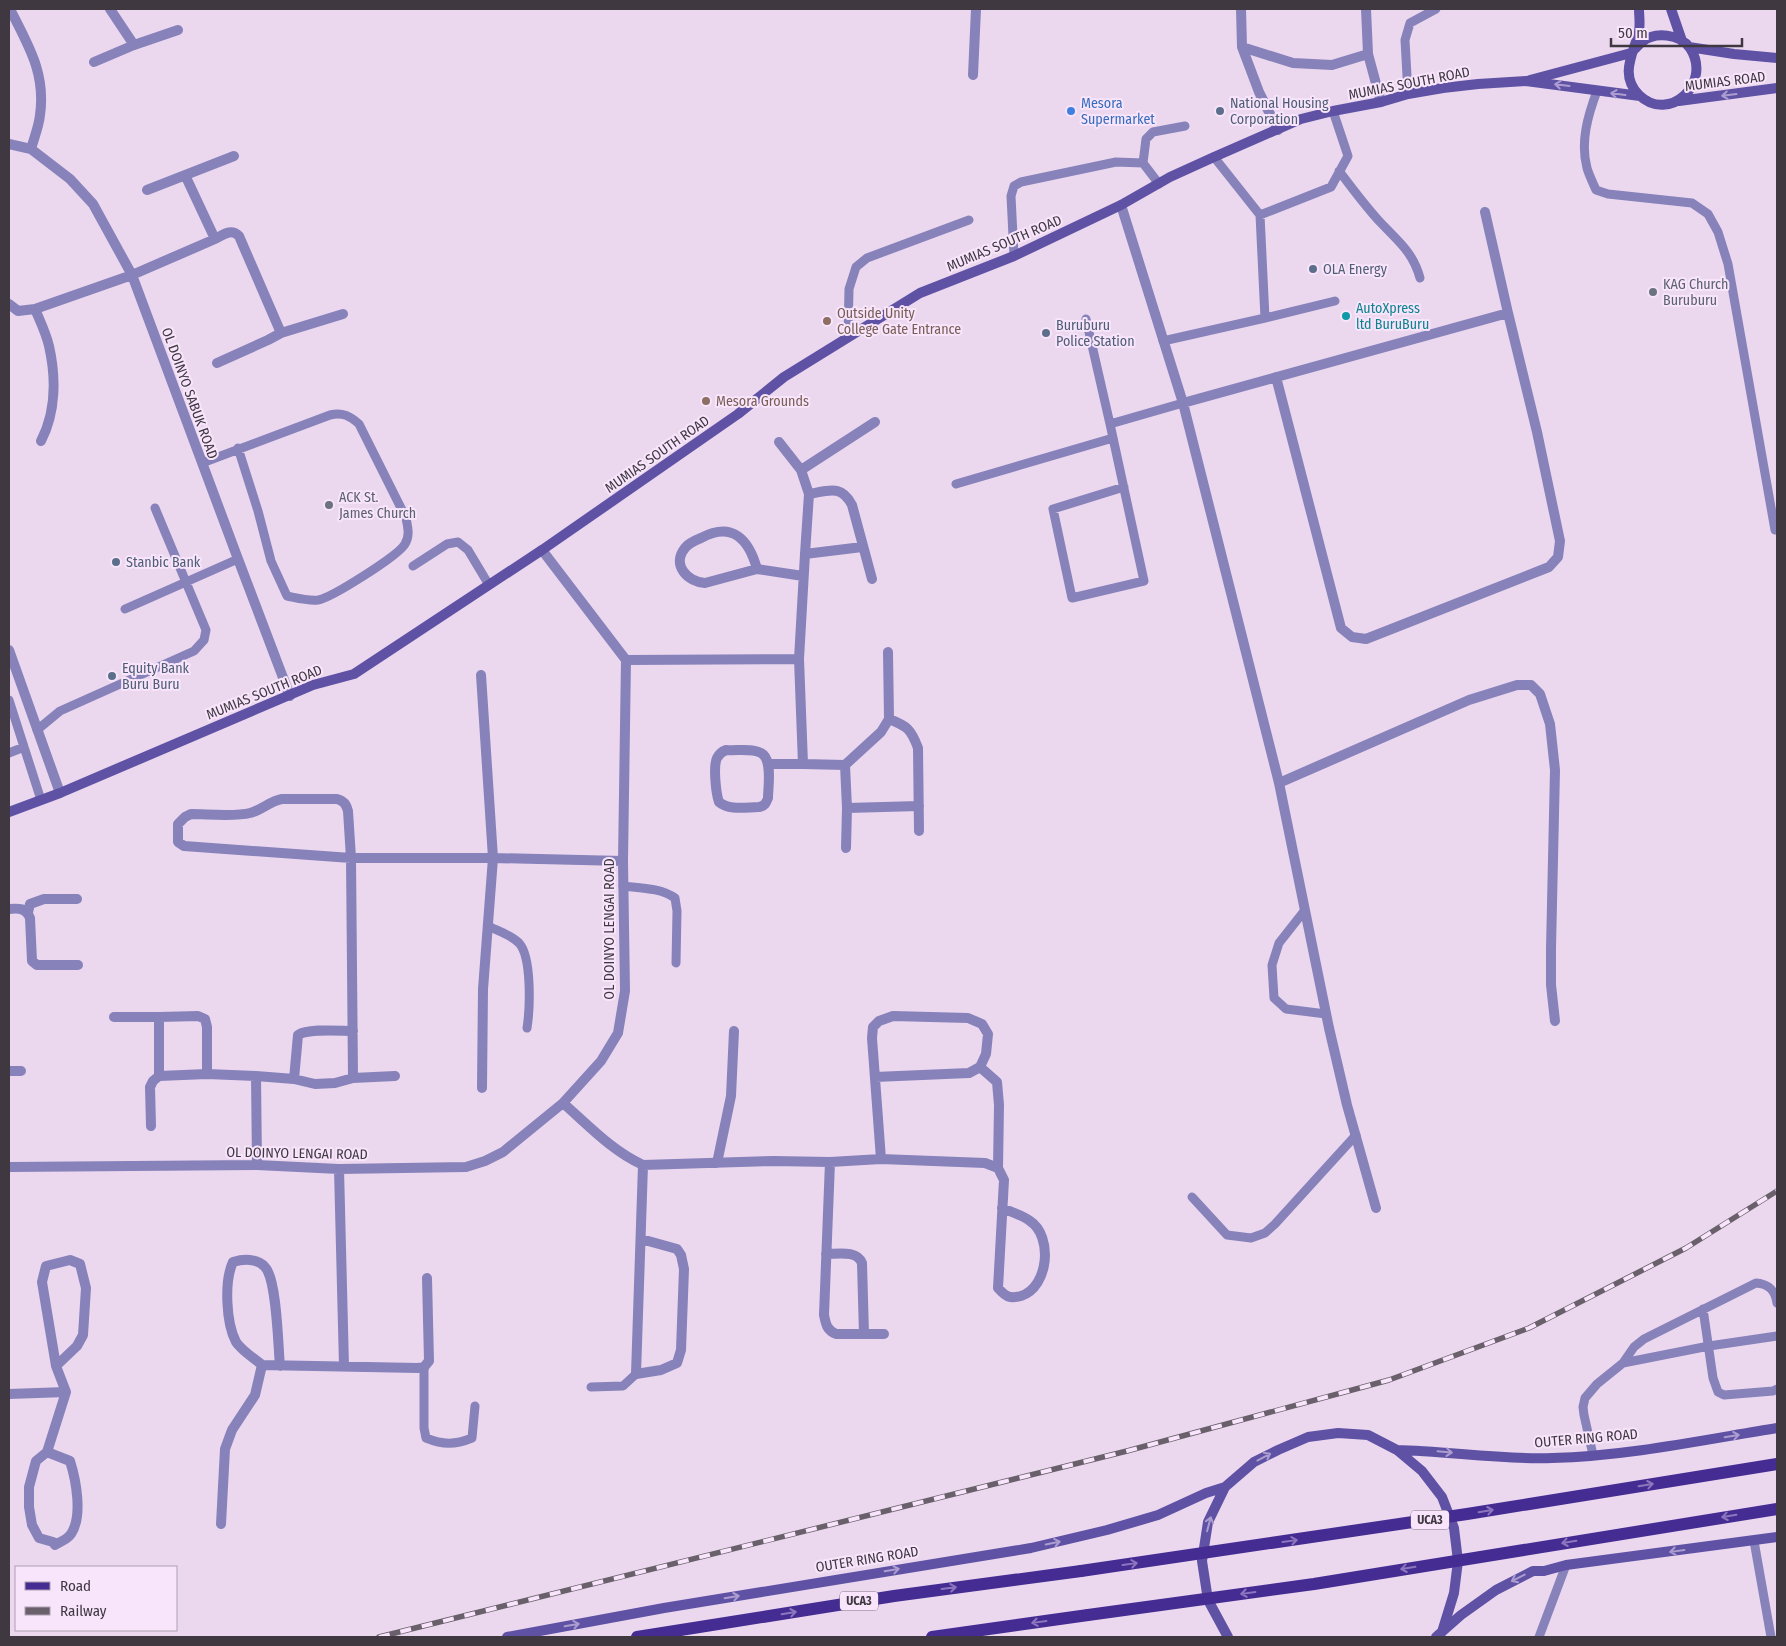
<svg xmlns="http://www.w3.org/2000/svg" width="1786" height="1646" viewBox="0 0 1786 1646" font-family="'Fira Sans Condensed',sans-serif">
<rect width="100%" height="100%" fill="#ebd8ef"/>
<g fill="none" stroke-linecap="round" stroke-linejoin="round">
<!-- lane -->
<path stroke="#8782ba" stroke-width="9" d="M1597 91C1588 115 1580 142 1587 168 1589 175 1593 183 1596 190L1608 194 1692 203 1708 214 1718 232 1728 264 1775 530
M1408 94 1405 40 1410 23 1436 9
M1214 157 1260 215 1331 187 1348 156 1333 111
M1143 163 1146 139 1153 132 1185 126
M1339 171C1353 189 1366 207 1381 223 1398 241 1413 252 1420 278
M1260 215 1265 318
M1014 256 1011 196 1014 186 1021 182 1116 162 1143 163 1159 184
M1086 319 1110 424
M848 337 849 289 856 267 867 258 969 220
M1163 341 1265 318 1335 301
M202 463 330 415C343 412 350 416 359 424L406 518C408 528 410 536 405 544 398 556 331 598 318 600 308 601 297 598 287 596L271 561 258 511 238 448
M956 484 1113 438
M1124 487 1053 509 1072 598 1144 581 1110 424 1183 403
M413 566 447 544 458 542 468 550 489 585
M125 609 238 559
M9 700 41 800
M37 730 60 711 194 651 204 640 206 630 155 508
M9 753 24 747
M623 886C641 888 661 888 675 898L677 911 676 963
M1305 910 1279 943 1272 965 1274 998 1286 1009 1326 1014
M488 926C498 931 511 935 519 943 532 957 530 1009 527 1028
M1192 1197 1227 1235 1251 1238 1265 1233 1275 1224 1356 1135
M1703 1309 1713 1378 1718 1392 1724 1395 1773 1391 1777 1389
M1623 1363 1634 1347 1644 1339 1756 1283C1769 1284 1775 1290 1777 1303
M424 1367V1428L426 1438C443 1445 455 1445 472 1438L475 1406
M591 1387 623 1386 636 1374
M1593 1455 1584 1415 1583 1407 1585 1398 1597 1384 1623 1363 1709 1346 1777 1336
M1754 1541 1771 1637
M1539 1637 1566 1565"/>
<!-- street -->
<path stroke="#8782ba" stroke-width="10" d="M10 9C28 45 46 73 40 115 39 126 34 138 31 149
M110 9 134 45
M1241 9 1242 47 1259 92 1278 130
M1366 9 1368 54 1381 102
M1242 47 1293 63 1332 65 1368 54
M94 62 134 45 178 30
M973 75 976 9
M9 144 31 149 70 179 93 204 132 275 238 559 290 696
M185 175 215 239C223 235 231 228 239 236L281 333 268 340 217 363
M147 190 234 156
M1121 205 1183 403 1279 783 1329 1028 1347 1105 1376 1208
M9 304 18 311 35 309 132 275 215 239
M35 309C40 321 46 333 49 346 56 377 56 412 41 441
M281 333 343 314
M1276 377 1341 628 1352 637 1366 639 1549 567 1558 557 1560 541 1537 432 1508 313
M1183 403 1508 313 1485 212
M779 442 801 470 809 494 805 554
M801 470 875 422
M809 494C828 491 841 484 852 505L872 579
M757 569C749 540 733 521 701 538 696 540 688 544 685 548 671 565 688 582 705 583L757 569 803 576
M9 650 60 793
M799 659 803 764 845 765 881 732 889 719 888 652
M626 660 799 659 805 554 862 547
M481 675 493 858 483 989 482 1088
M889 719C907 726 911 729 918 748L919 831
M726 750C736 751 752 748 761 753 773 759 768 787 768 798 766 803 765 806 759 807 747 807 729 811 719 802 716 794 713 766 717 758 719 754 721 752 726 750Z
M769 764H803
M845 765 847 808 846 848
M1279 783 1469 700 1517 685H1531L1540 694 1550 724 1555 770 1551 948V985L1555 1021
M847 808 919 806
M9 909C19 908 26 908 30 918L32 961 37 965H78
M28 912 30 904 44 899H77
M114 1017H159V1076L153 1081 150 1087 151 1126
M159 1017 198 1016 205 1019 207 1027V1074
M980 1067 997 1082 999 1105 998 1168
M9 1071H21
M159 1076 207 1074 256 1076 294 1079 315 1084 335 1083 353 1078 351 858 348 811C346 804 344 801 337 799H282C270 801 262 810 250 813 235 817 207 814 191 814L185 817 178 824V842L184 846 351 858H493L623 861
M256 1076 257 1165
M875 1077 969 1073 980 1067 986 1054 988 1034 982 1024 968 1018 893 1016 879 1021 873 1027 872 1038 881 1159
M353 1078 395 1076
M294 1079 298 1035C308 1028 340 1031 353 1031
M563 1103C588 1125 612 1151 643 1165L774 1161 830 1162 881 1159 985 1163 998 1168 1004 1180 998 1288C1006 1297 1010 1299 1021 1296 1049 1287 1053 1236 1030 1221 1022 1215 1011 1212 1002 1208
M830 1162 824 1315C826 1325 827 1330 836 1334H884
M717 1163 731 1096 734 1031
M9 1167 257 1165 339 1169 466 1167 485 1161 503 1152 563 1103 601 1061 618 1033 625 991 623 861 626 660 542 550
M339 1169 344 1366
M641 1239 677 1249 681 1255 684 1269 681 1350 677 1363 661 1370 636 1374 643 1165
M826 1254C838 1254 857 1250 862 1263L864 1334
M262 1365C254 1358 242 1351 236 1342 226 1323 224 1281 233 1262 243 1259 257 1258 265 1267 277 1279 278 1346 280 1366
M9 1394 66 1392
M47 1452 36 1461 29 1487V1507L32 1525 39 1538 53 1542 55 1545C60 1542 68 1539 71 1534 83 1516 76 1480 70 1461L47 1452 66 1392 56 1366 42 1282 46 1266 70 1260 80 1264 86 1288 83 1335 77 1346 56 1366
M221 1524 225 1449 232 1430 255 1395 262 1365 418 1368 424 1367 429 1361 427 1278"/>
<!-- secondary -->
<path stroke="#5f52a5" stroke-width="10" d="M1671 9 1682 41
M1689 47 1734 54 1777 58
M1631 53C1635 49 1638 45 1642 42 1655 31 1680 34 1690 48 1713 83 1669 124 1639 95 1620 76 1632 56 1638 35 1641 28 1639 17 1639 9
M1530 80 1631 53
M1679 101 1777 88
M9 812 60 793 313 685 354 674 542 550 738 414 784 377 920 293 1014 256 1121 205 1170 177 1214 157 1301 119 1333 111 1381 102 1408 94 1443 88 1478 84 1526 81 1640 96
M1397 1450C1448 1451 1500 1460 1552 1458 1627 1456 1703 1440 1777 1428
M507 1637 664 1608 1031 1548 1107 1530 1158 1515 1206 1493 1225 1487
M1228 1637 1208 1600 1202 1561 1208 1522 1225 1487 1254 1462 1278 1450 1308 1437 1338 1433 1368 1435 1397 1450 1422 1471 1442 1497 1454 1528 1458 1561 1454 1593 1442 1632
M1436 1637 1461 1615 1496 1590 1533 1571H1544L1566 1565 1777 1537"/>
<!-- primary -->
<path stroke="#452c93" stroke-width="12" d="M637 1637 894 1596 1081 1571
M932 1637 1088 1615"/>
<defs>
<path id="rail" d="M379 1637 1127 1451 1389 1380 1529 1328 1686 1248 1777 1191"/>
</defs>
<!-- rail casing -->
<use href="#rail" stroke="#6a606c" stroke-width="5.5"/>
<!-- rail -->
<use href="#rail" stroke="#f8e5fc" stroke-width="4" stroke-dasharray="11" stroke-linecap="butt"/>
<!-- primary-bridge -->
<path stroke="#452c93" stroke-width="12" d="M1081 1571 1467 1514 1777 1464
M1088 1615 1314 1584 1777 1509"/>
</g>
<!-- one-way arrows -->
<defs><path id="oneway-shaft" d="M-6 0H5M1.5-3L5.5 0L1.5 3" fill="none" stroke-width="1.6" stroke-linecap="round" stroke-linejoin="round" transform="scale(1.25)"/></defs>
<g stroke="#ac9cd0">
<use href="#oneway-shaft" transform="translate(1562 85) rotate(-173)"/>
<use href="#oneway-shaft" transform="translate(1618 94) rotate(-173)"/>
<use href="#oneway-shaft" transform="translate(1729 95) rotate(173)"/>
<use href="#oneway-shaft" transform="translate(1732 1436) rotate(-9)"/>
<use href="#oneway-shaft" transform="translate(1445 1452) rotate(5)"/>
<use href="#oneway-shaft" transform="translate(1264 1457) rotate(-28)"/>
<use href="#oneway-shaft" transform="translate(1209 1524) rotate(-75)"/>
<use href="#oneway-shaft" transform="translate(1053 1543) rotate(-12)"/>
<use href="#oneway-shaft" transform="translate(1677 1551) rotate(172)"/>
<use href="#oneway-shaft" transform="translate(892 1570) rotate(-9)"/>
<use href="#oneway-shaft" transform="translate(1518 1578) rotate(153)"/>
<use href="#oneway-shaft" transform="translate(732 1597) rotate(-9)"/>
<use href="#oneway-shaft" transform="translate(572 1625) rotate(-10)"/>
</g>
<g stroke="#8d76bd">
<use href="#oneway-shaft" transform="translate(1646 1485) rotate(-9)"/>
<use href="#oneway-shaft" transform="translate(1486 1511) rotate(-9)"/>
<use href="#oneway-shaft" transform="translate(1729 1516) rotate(171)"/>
<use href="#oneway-shaft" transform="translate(1290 1541) rotate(-8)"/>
<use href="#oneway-shaft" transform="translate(1569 1542) rotate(171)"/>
<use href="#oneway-shaft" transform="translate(1130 1564) rotate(-8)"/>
<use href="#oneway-shaft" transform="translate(1408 1568) rotate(171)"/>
<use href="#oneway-shaft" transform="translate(949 1588) rotate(-7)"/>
<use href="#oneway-shaft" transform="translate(1248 1593) rotate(172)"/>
<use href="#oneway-shaft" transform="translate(789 1613) rotate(-9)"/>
<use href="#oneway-shaft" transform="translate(1039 1622) rotate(172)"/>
</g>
<!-- markers -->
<circle fill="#3f7fe0" stroke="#f8e5fc" stroke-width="2" cx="1071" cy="111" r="5"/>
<g fill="#5c6f8a" stroke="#f8e5fc" stroke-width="2">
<circle cx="1220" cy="111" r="5"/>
<circle cx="1313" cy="269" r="5"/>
<circle cx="1046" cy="333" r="5"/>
<circle cx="116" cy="562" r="5"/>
<circle cx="112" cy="676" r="5"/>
</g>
<g fill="#6b7280" stroke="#f8e5fc" stroke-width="2">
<circle cx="1653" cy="292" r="5"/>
<circle cx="329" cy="505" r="5"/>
</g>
<circle fill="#0f9aa8" stroke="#f8e5fc" stroke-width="2" cx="1346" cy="316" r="5"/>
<g fill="#8d6e63" stroke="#f8e5fc" stroke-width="2">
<circle cx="827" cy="321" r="5"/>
<circle cx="706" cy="401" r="5"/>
</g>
<g text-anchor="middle" stroke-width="4" stroke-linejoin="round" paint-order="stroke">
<!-- shield labels -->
<g fill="#f8e5fc" stroke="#766c79" stroke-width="1">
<rect x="1411" y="1510.5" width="38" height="19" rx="4"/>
<rect x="840" y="1591.5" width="38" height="19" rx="4"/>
</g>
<g font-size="12" font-weight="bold" fill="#3f3841">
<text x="1430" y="1524">UCA3</text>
<text x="859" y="1605">UCA3</text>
</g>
<!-- street labels -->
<g font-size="14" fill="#3f3841" stroke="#f8e5fc">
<text transform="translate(1725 81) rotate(-7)" y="5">MUMIAS ROAD</text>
<text transform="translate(1409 83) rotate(-11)" y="5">MUMIAS SOUTH ROAD</text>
<text transform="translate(1004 243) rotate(-23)" y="5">MUMIAS SOUTH ROAD</text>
<text transform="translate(190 393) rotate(70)" y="5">OL DOINYO SABUK ROAD</text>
<text transform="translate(657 454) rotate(-35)" y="5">MUMIAS SOUTH ROAD</text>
<text transform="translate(264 692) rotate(-22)" y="5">MUMIAS SOUTH ROAD</text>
<text transform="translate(609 929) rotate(-90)" y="5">OL DOINYO LENGAI ROAD</text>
<text transform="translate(297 1153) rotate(1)" y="5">OL DOINYO LENGAI ROAD</text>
<text transform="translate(1586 1438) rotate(-5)" y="5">OUTER RING ROAD</text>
<text transform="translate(867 1559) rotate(-9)" y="5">OUTER RING ROAD</text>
</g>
<!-- shop labels -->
<g font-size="14" fill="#366cbe" stroke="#f8e5fc" text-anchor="start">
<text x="1081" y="108">Mesora<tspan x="1081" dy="16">Supermarket</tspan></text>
</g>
<!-- service labels -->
<g font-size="14" fill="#4e5e75" stroke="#f8e5fc" text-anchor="start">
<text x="1230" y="108">National Housing<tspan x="1230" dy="16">Corporation</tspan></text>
<text x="1323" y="274">OLA Energy</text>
<text x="1056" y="330">Buruburu<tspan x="1056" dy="16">Police Station</tspan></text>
<text x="126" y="567">Stanbic Bank</text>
<text x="122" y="673">Equity Bank<tspan x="122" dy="16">Buru Buru</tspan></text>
</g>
<!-- worship labels -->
<g font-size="14" fill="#5b616d" stroke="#f8e5fc" text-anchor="start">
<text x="1663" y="289">KAG Church<tspan x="1663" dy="16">Buruburu</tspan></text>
<text x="339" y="502">ACK St.<tspan x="339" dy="16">James Church</tspan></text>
</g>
<!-- culture labels -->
<g font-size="14" fill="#0d838f" stroke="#f8e5fc" text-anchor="start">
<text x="1356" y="313">AutoXpress<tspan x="1356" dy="16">ltd BuruBuru</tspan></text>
</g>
<!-- education labels -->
<g font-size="14" fill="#785e54" stroke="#f8e5fc" text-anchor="start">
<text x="837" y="318">Outside Unity<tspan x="837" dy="16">College Gate Entrance</tspan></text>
<text x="716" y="406">Mesora Grounds</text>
</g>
</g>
<!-- border -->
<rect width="1786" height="1646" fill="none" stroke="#3f3841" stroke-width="20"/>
<!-- legend -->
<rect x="15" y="1566" width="162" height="65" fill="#f8e5fc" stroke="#aea0b1"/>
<rect x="25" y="1582" width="25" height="8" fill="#452c93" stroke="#aea0b1"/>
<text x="60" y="1591" font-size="15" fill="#3f3841">Road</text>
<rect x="25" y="1607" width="25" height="8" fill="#6a606c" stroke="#aea0b1"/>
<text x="60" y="1616" font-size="15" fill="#3f3841">Railway</text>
<!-- scale -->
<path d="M1611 38v8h131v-8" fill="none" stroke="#3f3841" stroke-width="2.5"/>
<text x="1618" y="38" font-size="15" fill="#3f3841" stroke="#f8e5fc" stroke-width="4" paint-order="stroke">50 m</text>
</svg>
